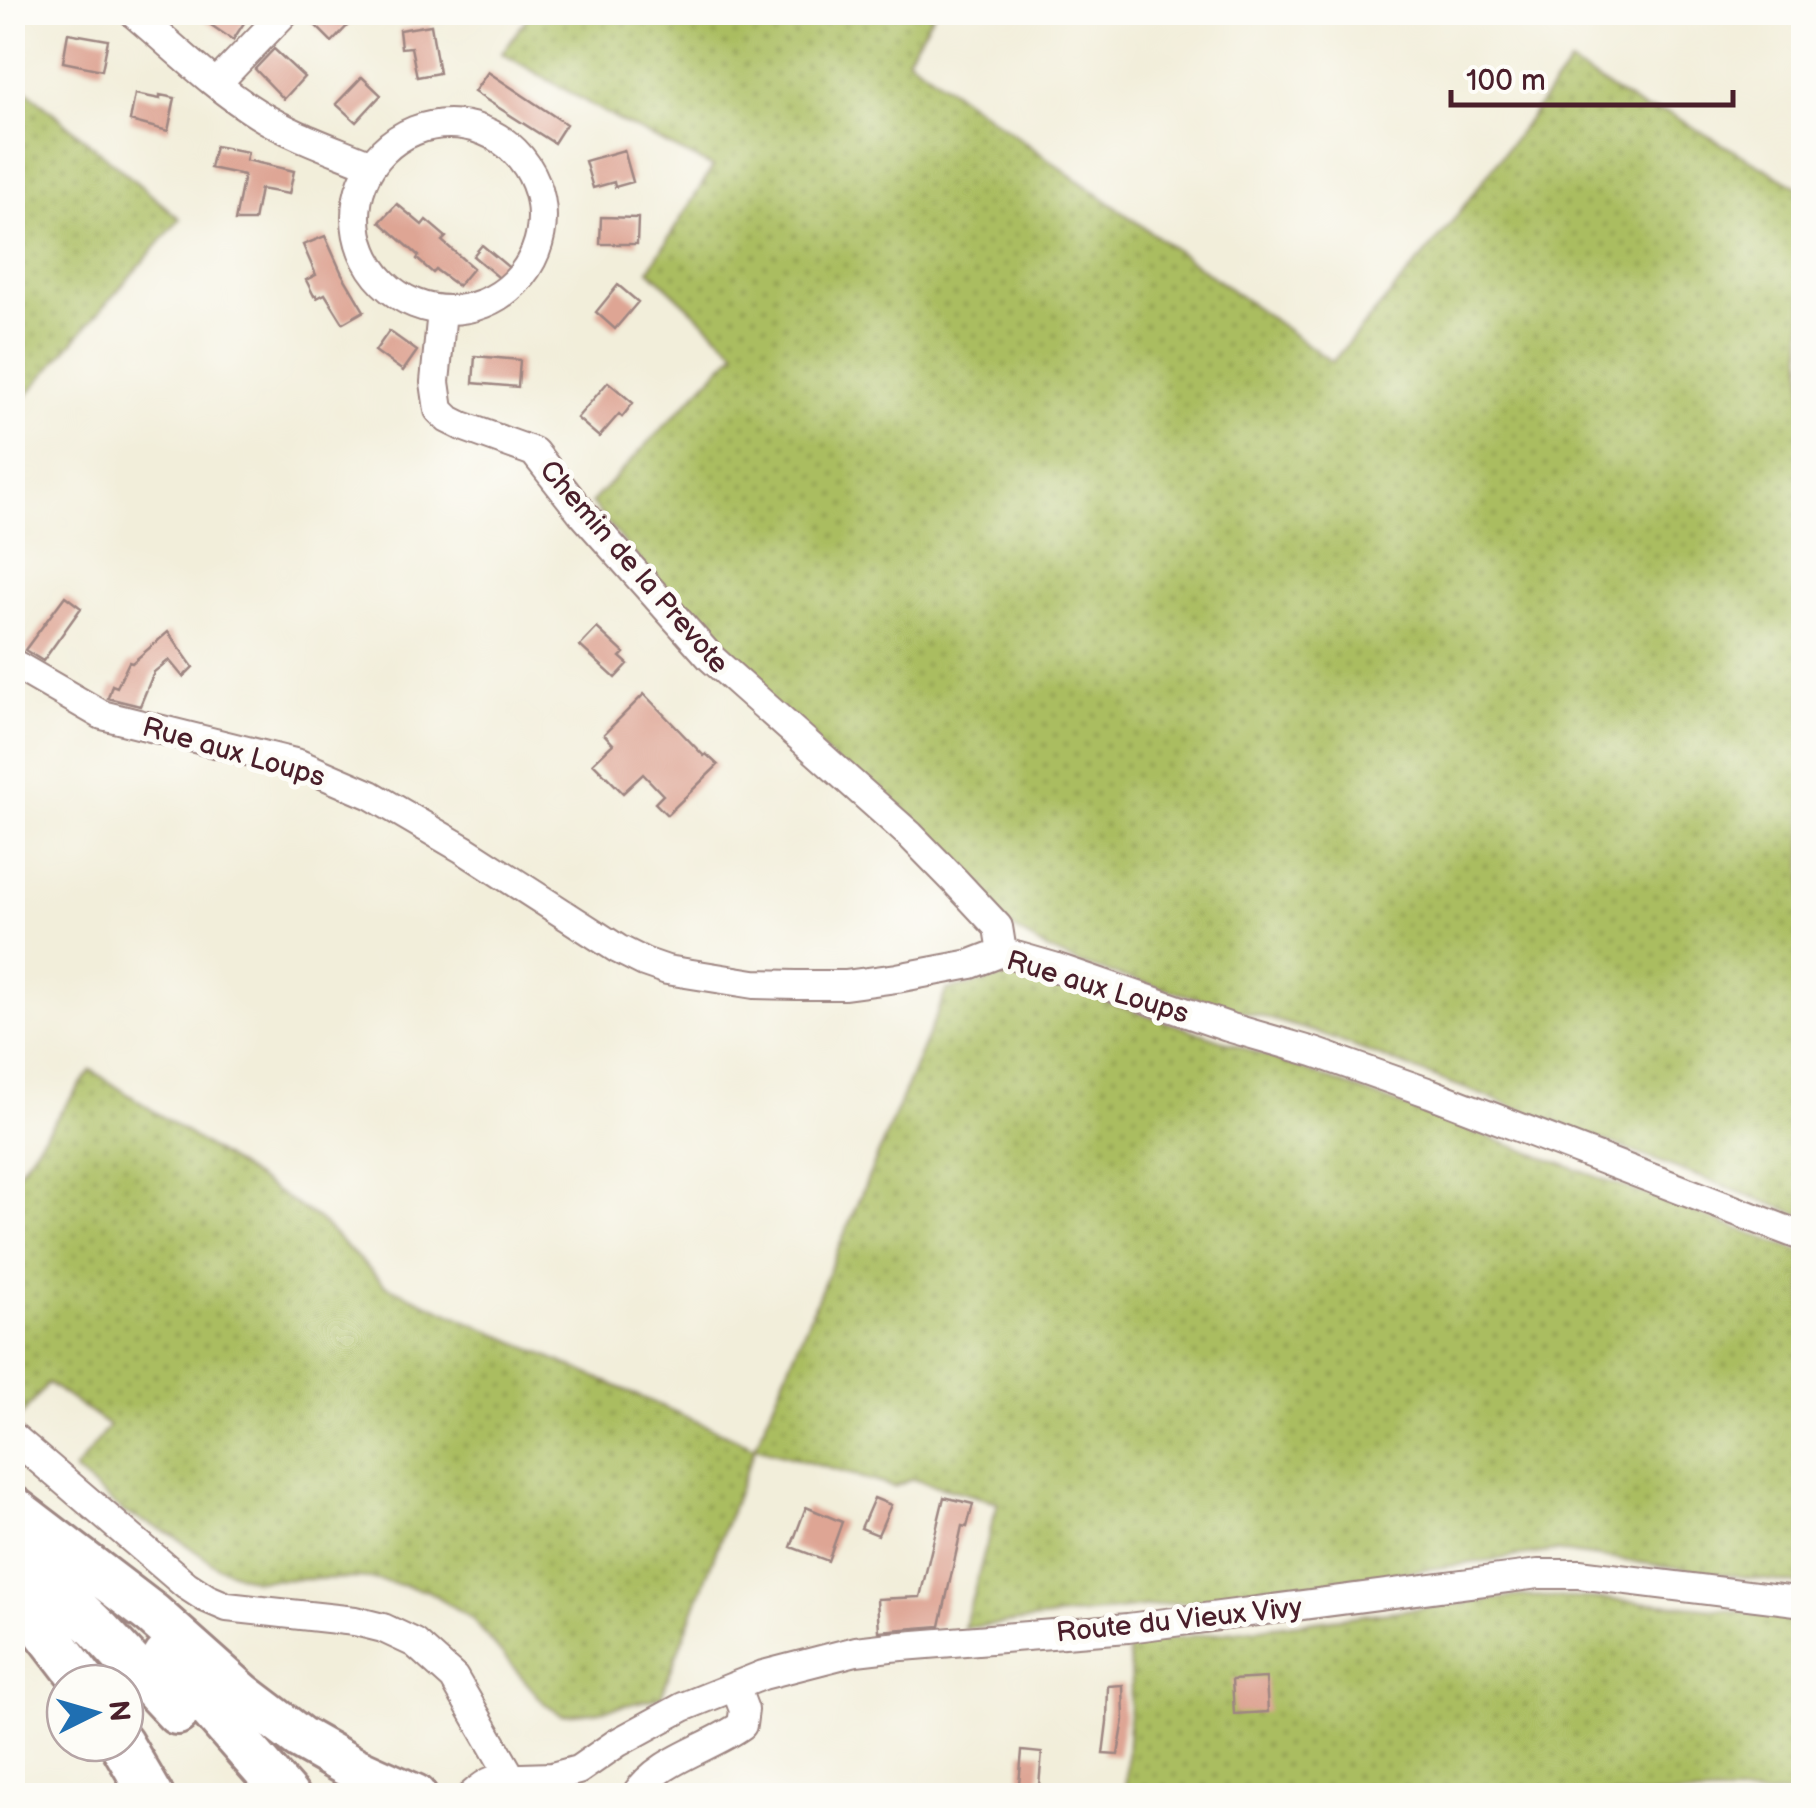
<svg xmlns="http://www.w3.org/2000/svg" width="1816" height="1808" viewBox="0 0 1816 1808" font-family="'Balsamiq Sans',sans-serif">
<defs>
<pattern id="grass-dots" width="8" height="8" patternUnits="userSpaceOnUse" patternTransform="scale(2.5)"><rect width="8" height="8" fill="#aabd61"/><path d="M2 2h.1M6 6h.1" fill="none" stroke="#8c9950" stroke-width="1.8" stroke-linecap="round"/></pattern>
</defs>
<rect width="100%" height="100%" fill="#fdfcf7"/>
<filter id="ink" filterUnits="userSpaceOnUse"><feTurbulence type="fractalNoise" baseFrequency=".01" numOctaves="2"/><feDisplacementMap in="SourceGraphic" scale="20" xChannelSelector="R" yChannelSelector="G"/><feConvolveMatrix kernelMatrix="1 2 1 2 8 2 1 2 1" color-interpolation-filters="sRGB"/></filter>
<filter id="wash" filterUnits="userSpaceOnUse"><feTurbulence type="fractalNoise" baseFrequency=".0048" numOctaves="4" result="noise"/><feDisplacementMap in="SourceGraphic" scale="40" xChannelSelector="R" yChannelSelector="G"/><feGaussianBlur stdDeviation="2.25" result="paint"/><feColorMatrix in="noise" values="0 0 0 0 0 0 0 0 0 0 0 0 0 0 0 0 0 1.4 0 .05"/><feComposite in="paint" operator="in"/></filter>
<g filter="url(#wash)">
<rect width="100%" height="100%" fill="#f2eeda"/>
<!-- grass -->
<path fill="url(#grass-dots)" stroke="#7a6e46" stroke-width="2.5" d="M530 13H934L907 58 1332 362 1446 230 1570 64 1645 110 1668 113 1803 190V1216L1315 1032 1082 965 1048 950 1011 927 702 637 591 503 736 351 649 270 713 167 619 121 502 53Z
M13 79 180 219 13 411Z
M1021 973 1236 1045 1803 1252V1585L1555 1551 1270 1592 964 1628 998 1502 912 1479 894 1487 755 1447 661 1697 596 1712 562 1715 546 1705 472 1619 428 1591 368 1578 254 1580 218 1567 171 1534 123 1512 74 1471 109 1426 48 1383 13 1426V1179L91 1070 319 1220 385 1285 755 1447 947 990Z
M1519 1596C1614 1598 1709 1607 1803 1619V1795L1125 1796 1131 1684 1128 1644Z"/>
<g id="blocks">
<!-- building -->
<path fill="#dea594" d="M192 12H251L233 40Z
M302 12H336L349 24 332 42Z
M431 25 439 73 417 77 411 47 401 48 399 30Z
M68 33 108 40 102 70 63 62Z
M274 49 304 77 284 99 255 69Z
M488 72 566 124 554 143 474 92Z
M362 77 381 95 356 122 336 104Z
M135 94 160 99V95L175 98 168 131 130 121Z
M215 146 248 152 246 160 294 171 289 194 260 189 254 221H235L244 175 210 168Z
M624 150 633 182 615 187 614 182 593 188 585 161Z
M397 204 422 225 426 220 446 237 442 241 473 268 458 286 436 270 433 273 417 259 419 256 380 222Z
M601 217 638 218 637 244H600Z
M325 236 342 274 364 311 343 323 325 294 317 298 316 295 314 296 306 280 316 275 303 245Z
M482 245 519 276 510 287 473 256Z
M618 285 638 302 615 329 596 312Z
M389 331 417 351 403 371 375 351Z
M475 356 520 360 518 387 473 383Z
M608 382 633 403 622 417 619 414 599 437 577 418Z
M65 596 81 608 43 661 25 650Z
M597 628 624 653 620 657 628 664 615 678 580 646Z
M168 632 193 667 183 677 169 660 154 672 140 706 108 698 112 685 117 687 129 662 132 663Z
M644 694 704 756 706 754 718 765 667 815 655 803 663 795 643 774 623 793 593 763 613 744 604 734Z
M944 1497 973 1504 967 1527 962 1526 940 1626 879 1631 877 1599 920 1597Z
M874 1498 891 1505 878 1535 861 1528Z
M806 1507 842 1522 828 1561 791 1547Z
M1266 1678 1268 1712 1234 1714 1232 1680Z
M1123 1685 1124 1720 1118 1755 1103 1754 1107 1722 1108 1686Z
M1022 1751 1042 1753 1038 1796H1018Z"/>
</g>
</g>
<g filter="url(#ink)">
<use href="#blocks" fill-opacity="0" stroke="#9e8682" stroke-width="2.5"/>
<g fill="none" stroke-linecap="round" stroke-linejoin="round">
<defs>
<path id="minor" d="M132 12C173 46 214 87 258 114 293 136 333 149 371 165
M217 83 285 12
M356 217a93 93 0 1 1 186 0a93 93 0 1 1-186 0Z
M442 311 435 382 439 410 448 419 462 426 534 452 582 513 711 658 910 835 955 881 998 927 1002 952
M12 663 102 715 299 764 371 795 463 849 618 949 644 962 667 970 754 984 796 985H845L897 978 971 964 1002 952 1054 967 1228 1027 1314 1052 1430 1093 1804 1237
M12 1436 186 1585 206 1598 227 1607 355 1621 383 1628 415 1643 454 1678 511 1777
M521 1778 552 1777 578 1770 617 1743 683 1707 763 1675 856 1651 890 1647 1128 1628 1538 1574H1579L1804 1602
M471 1796C487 1781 502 1773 524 1780
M635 1796C658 1759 709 1749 742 1725L744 1710 735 1686"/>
<path id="highway" d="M12 1507 152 1614 242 1694 300 1738 353 1768 415 1796
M12 1546 99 1630 177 1713
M12 1588 85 1683
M165 1657 287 1796
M121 1743 152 1796"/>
</defs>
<!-- minor casing -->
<use href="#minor" stroke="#9e8682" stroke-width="32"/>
<!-- highway casing -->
<use href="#highway" stroke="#9e8682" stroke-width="48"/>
<!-- minor -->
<use href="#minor" stroke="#fff" stroke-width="28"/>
<!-- highway -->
<use href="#highway" stroke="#fff" stroke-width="42"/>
</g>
</g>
<g text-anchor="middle" stroke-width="10" stroke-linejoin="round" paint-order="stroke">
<!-- street labels -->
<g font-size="28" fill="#4a1f2b" stroke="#fdfcf7">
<text transform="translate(635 566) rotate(49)" y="10">Chemin de la Prevote</text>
<text transform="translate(234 751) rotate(16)" y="10">Rue aux Loups</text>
<text transform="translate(1098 986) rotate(17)" y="10">Rue aux Loups</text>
<text transform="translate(1179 1619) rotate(-6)" y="10">Route du Vieux Vivy</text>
</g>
</g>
<!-- margin -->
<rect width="1816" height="1808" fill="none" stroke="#fdfcf7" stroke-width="50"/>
<!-- north arrow -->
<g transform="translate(95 1713) rotate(85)"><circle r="48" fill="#fdfcf7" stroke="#b5a4a5" stroke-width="2.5"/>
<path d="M0-8L18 38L0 25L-18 38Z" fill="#1f6fb2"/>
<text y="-15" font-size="28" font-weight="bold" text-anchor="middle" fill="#4a1f2b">N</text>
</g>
<!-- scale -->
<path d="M1451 90v15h282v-15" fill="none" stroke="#4a1f2b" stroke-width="5"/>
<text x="1466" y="90" font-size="30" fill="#4a1f2b" stroke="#fdfcf7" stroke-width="8" paint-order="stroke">100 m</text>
</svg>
